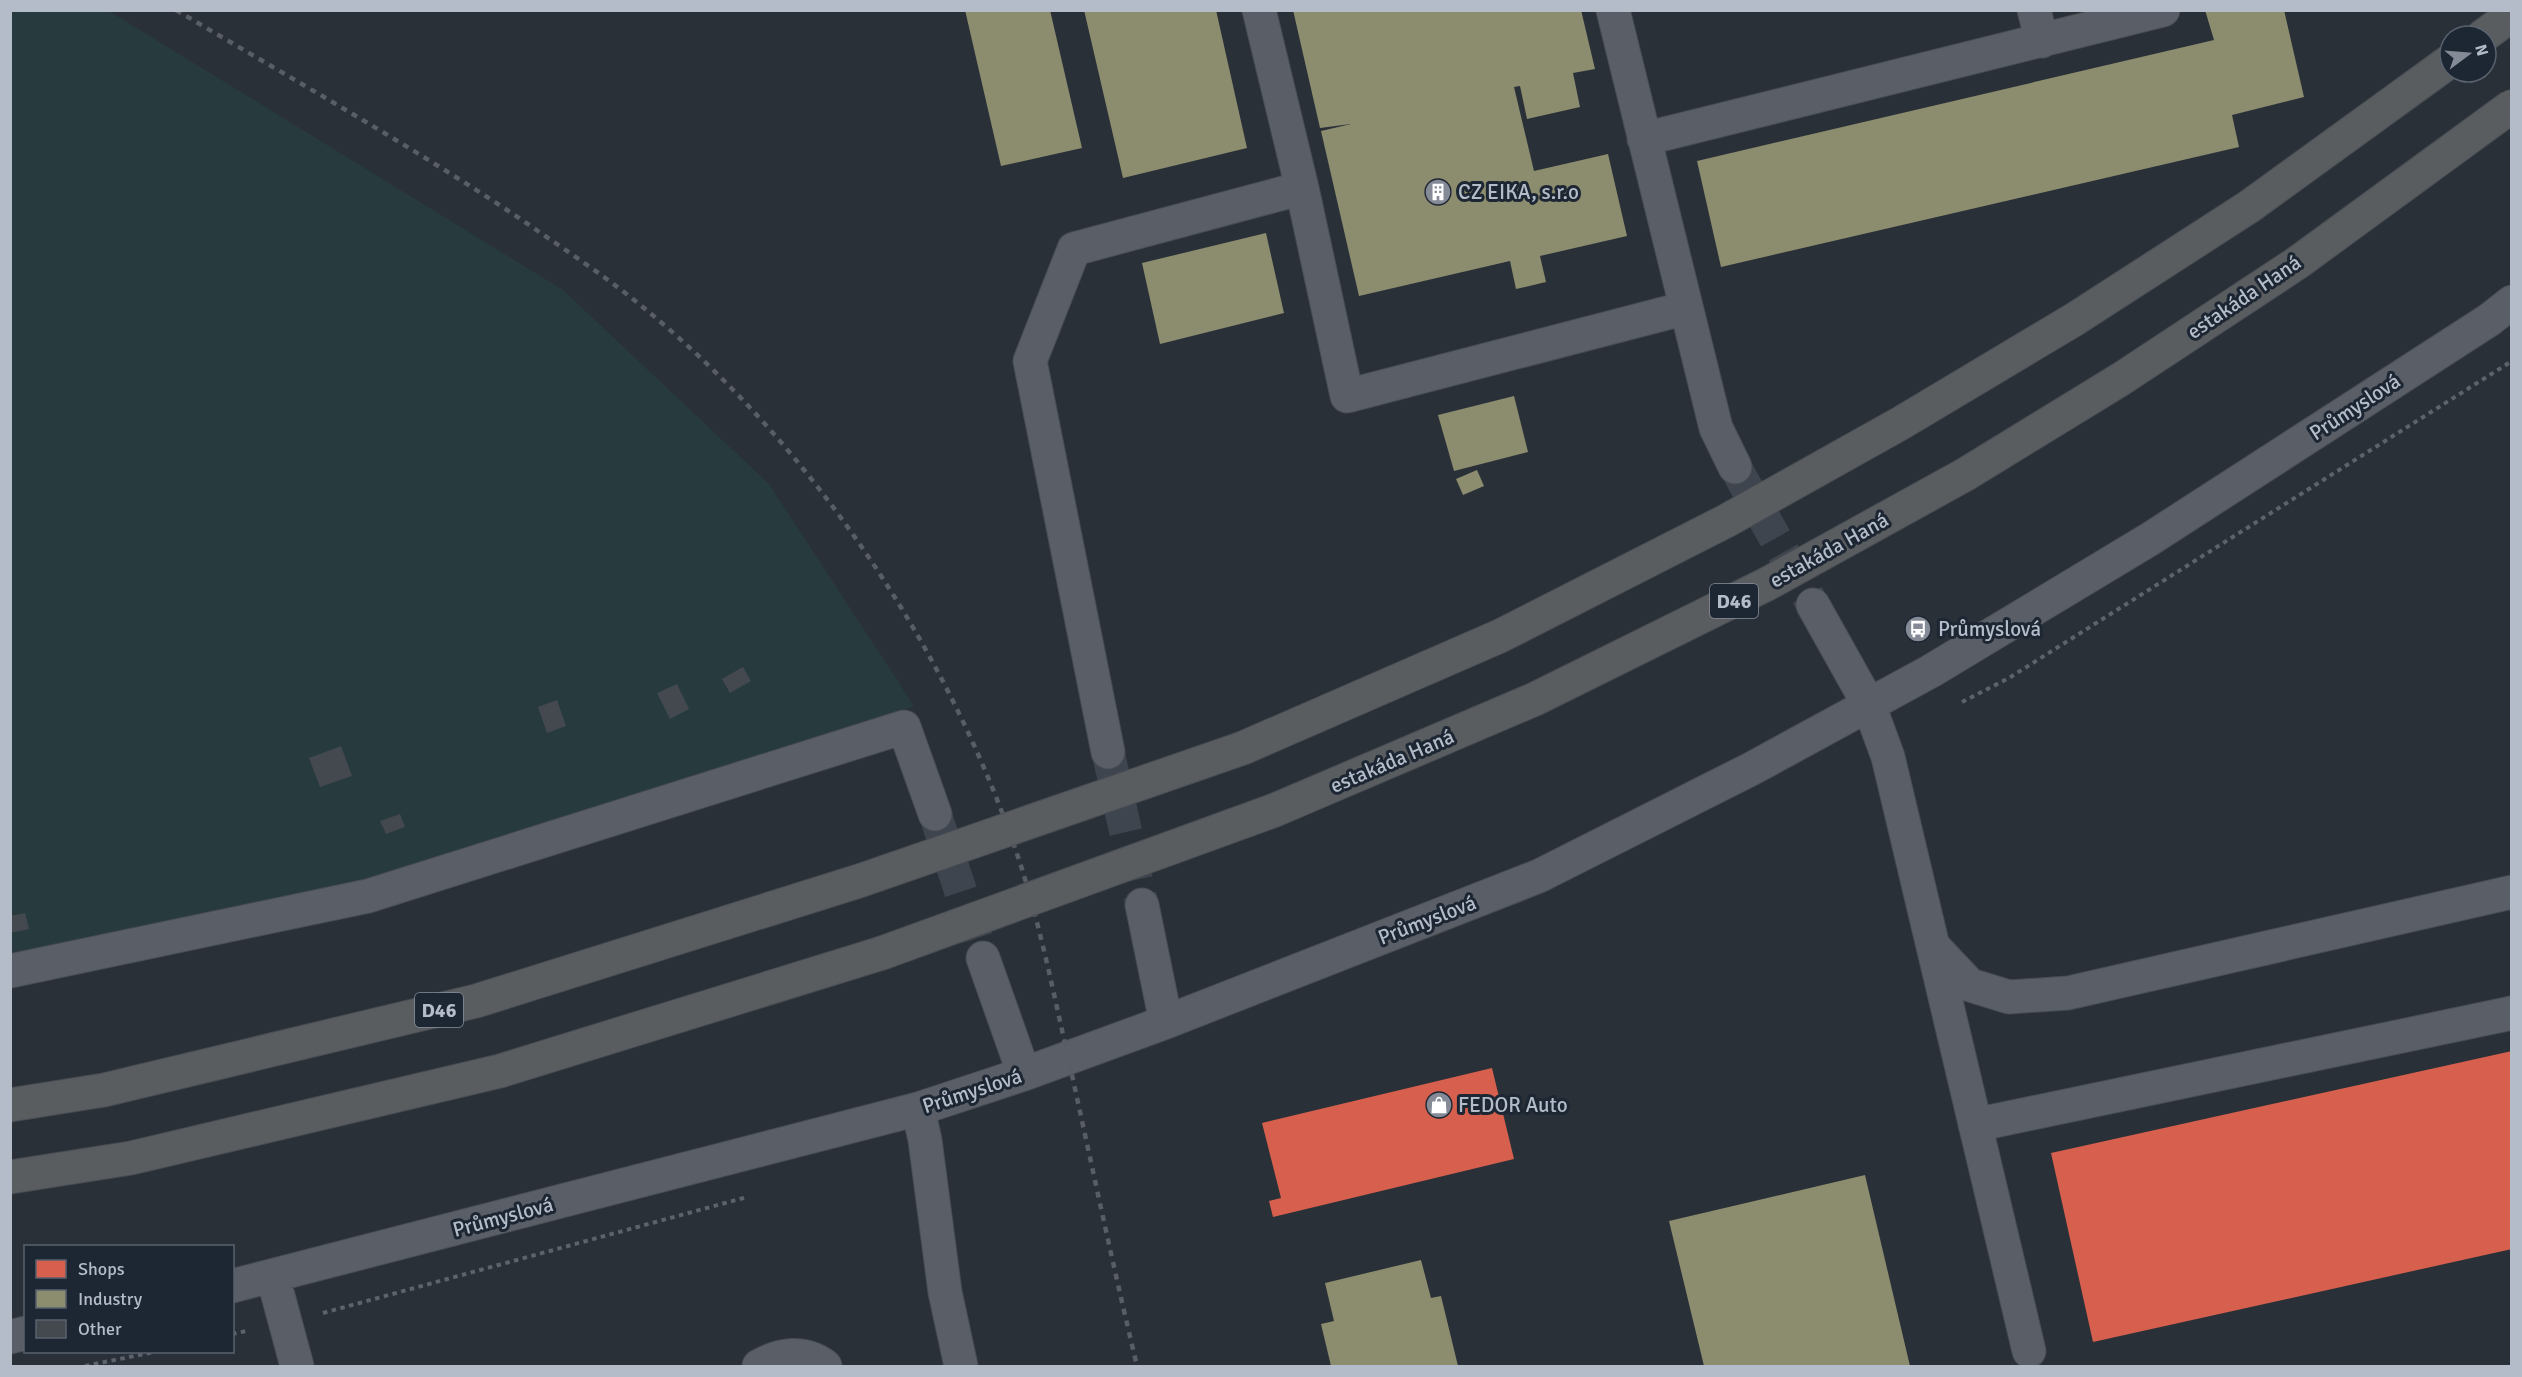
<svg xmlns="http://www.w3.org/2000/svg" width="2522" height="1377" viewBox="0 0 2522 1377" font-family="Signika,sans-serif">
<rect width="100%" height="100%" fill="#2a3038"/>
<!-- green -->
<path fill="#273a3e" d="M10 11H109L563 290 769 484 914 706 456 857 136 936 11 952Z"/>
<!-- shops -->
<path fill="#d6604d" d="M2512 1051V1249L2093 1342 2051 1153Z
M1492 1068 1514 1159 1273 1217 1269 1201 1281 1198 1262 1123Z"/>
<!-- industry -->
<path fill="#8c8c6e" d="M965 10H1050L1082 148 1001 166Z
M1084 10H1216L1247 148 1123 178Z
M1293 10H1581L1595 69 1573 73 1580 107 1527 119 1520 86 1514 87 1534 171 1608 154 1627 236 1540 256 1546 282 1516 289 1510 261 1359 296 1321 131 1351 124 1320 128Z
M2205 10H2284L2304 97 2232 115 2239 147 1721 267 1697 161 2214 40Z
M1266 233 1284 313 1160 344 1142 263Z
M1514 396 1528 452 1454 471 1438 415Z
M1477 470 1484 486 1463 495 1456 479Z
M1865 1175 1910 1366H1704L1669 1221Z
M1421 1260 1431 1298 1441 1296 1458 1366H1331L1321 1324 1334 1321 1325 1283Z"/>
<!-- building -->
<path fill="#444950" d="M743 667 751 681 730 693 722 679Z
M677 684 689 709 670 719 657 693Z
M557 700 566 726 547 733 538 707Z
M341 746 352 776 320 787 309 758Z
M400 814 405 827 386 834 380 821Z
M25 913 29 929 10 933V916Z"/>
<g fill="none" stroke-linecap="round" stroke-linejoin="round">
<!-- minor-tunnel -->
<path stroke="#3f454e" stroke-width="33" stroke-dasharray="33 16" stroke-linecap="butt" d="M1735 467 1813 605
M1108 752 1142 905
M935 814 983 958"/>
<defs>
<path id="minor" d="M1259 10 1302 188
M1613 10 1716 428 1735 467
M2034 10 2042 41
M1644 139 2163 10
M1813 605 1869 705 1888 757 2029 1351
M1108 752 1030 361 1074 249 1302 188 1347 396 1686 308
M1142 905 1166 1022
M1934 947 1970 985 2009 997 2068 993 2512 892
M983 958 1024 1074
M10 971 368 896 904 727 935 814
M918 1109 925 1140 945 1292 961 1366
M1975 1125 2512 1013
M273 1277 297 1366
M232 1286 918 1109 1024 1074 1166 1022 1539 876 1751 769 1931 671 2150 539 2489 320 2512 302
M10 1337 26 1333
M759 1366C780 1354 804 1350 825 1366"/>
<path id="highway" d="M2483 36 2512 15
M10 1105 104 1090 476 1001 859 881
M10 1177 131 1158 500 1071 882 953"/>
</defs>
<!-- minor casing -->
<use href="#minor" stroke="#484c53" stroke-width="35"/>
<!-- highway casing -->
<use href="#highway" stroke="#474c53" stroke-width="35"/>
<!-- path -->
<path stroke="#5d636a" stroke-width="4" stroke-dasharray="4.5 4.5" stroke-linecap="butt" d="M1962 702 2009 678 2512 361
M323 1313 747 1197
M232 1334 246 1331
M85 1366 154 1352"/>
<!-- minor -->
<use href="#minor" stroke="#5a5e66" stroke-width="33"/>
<!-- highway -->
<use href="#highway" stroke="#5a5d60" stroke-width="33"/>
<!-- rail -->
<path stroke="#595d64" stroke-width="4.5" stroke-dasharray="6 6" stroke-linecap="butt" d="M176 10C292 79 410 145 522 220 565 250 610 279 650 313 819 453 955 661 1022 869 1042 934 1055 1000 1070 1066 1092 1166 1113 1266 1137 1366"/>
<defs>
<path id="highway-bridge" d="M859 881 1243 748 1500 636 1726 521 1901 423 2075 319 2250 206 2450 61
M882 953 1275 810 1535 699 1767 584 1966 474 2121 379 2297 263 2512 106"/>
</defs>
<!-- highway-bridge casing -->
<use href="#highway-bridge" stroke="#474c53" stroke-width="35" stroke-linecap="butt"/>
<!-- highway-bridge -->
<use href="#highway-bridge" stroke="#5a5d60" stroke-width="33"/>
</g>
<!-- icons -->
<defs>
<symbol id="building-disc" viewBox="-11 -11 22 22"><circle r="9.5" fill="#848b96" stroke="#1d2633"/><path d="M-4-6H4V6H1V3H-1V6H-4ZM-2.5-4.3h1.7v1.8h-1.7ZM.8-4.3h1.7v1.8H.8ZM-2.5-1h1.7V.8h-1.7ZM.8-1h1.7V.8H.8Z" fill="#fff"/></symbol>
<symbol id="bus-disc" viewBox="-11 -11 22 22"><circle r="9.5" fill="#848b96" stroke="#1d2633"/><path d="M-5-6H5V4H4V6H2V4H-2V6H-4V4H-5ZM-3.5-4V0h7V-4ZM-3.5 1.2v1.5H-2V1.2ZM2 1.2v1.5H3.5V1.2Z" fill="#fff"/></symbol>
<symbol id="shop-disc" viewBox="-11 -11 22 22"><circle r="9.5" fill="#848b96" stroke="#1d2633"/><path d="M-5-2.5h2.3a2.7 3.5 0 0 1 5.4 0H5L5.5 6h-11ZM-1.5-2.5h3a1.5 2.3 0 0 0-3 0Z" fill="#fff"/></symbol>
</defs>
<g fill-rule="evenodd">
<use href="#building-disc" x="1423" y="177" width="30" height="30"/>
<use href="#bus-disc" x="1903" y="614" width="30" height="30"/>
<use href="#shop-disc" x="1424" y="1090" width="30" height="30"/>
</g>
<g text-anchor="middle" stroke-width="6" stroke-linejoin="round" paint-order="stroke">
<!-- shield labels -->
<g fill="#1d2633" stroke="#878f9c" stroke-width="1.5">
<rect x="1710" y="584" width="48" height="34" rx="4.5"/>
<rect x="415" y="993" width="48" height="34" rx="4.5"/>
</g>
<g font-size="20" font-weight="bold" fill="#b4bcc9">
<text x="1734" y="608">D46</text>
<text x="439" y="1017">D46</text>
</g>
<!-- poi labels -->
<g font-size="21" fill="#b4bcc9" stroke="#1d2633" text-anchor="start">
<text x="1458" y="199">CZ EIKA, s.r.o</text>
<text x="1938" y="636">Průmyslová</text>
<text x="1458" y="1112">FEDOR Auto</text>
</g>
<!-- street labels -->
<g font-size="21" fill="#b4bcc9" stroke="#1d2633">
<text transform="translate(2244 297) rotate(-34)" y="7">estakáda Haná</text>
<text transform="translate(2355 407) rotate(-33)" y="7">Průmyslová</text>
<text transform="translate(1829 550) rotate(-29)" y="7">estakáda Haná</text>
<text transform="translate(1392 761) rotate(-23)" y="7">estakáda Haná</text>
<text transform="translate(1427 920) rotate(-21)" y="7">Průmyslová</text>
<text transform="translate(972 1091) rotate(-18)" y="7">Průmyslová</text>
<text transform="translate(503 1217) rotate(-15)" y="7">Průmyslová</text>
</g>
</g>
<!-- border -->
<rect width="2522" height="1377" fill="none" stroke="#b4bcc9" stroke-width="24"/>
<!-- legend -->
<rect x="24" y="1245" width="210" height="108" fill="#1d2633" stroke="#59626f" stroke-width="1.5"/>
<rect x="36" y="1260" width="30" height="18" fill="#d6604d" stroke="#59626f" stroke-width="1.5"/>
<text x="78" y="1275" font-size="18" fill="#b4bcc9">Shops</text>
<rect x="36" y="1290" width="30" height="18" fill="#8c8c6e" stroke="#59626f" stroke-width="1.5"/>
<text x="78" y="1305" font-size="18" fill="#b4bcc9">Industry</text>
<rect x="36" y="1320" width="30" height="18" fill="#444950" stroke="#59626f" stroke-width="1.5"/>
<text x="78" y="1335" font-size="18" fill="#b4bcc9">Other</text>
<!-- north arrow -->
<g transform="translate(2468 54) rotate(74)"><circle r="28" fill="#1d2633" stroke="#59626f" stroke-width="1.5"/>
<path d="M0-4.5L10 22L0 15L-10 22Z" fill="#848b96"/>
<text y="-9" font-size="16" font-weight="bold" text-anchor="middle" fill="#b4bcc9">N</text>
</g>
</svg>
